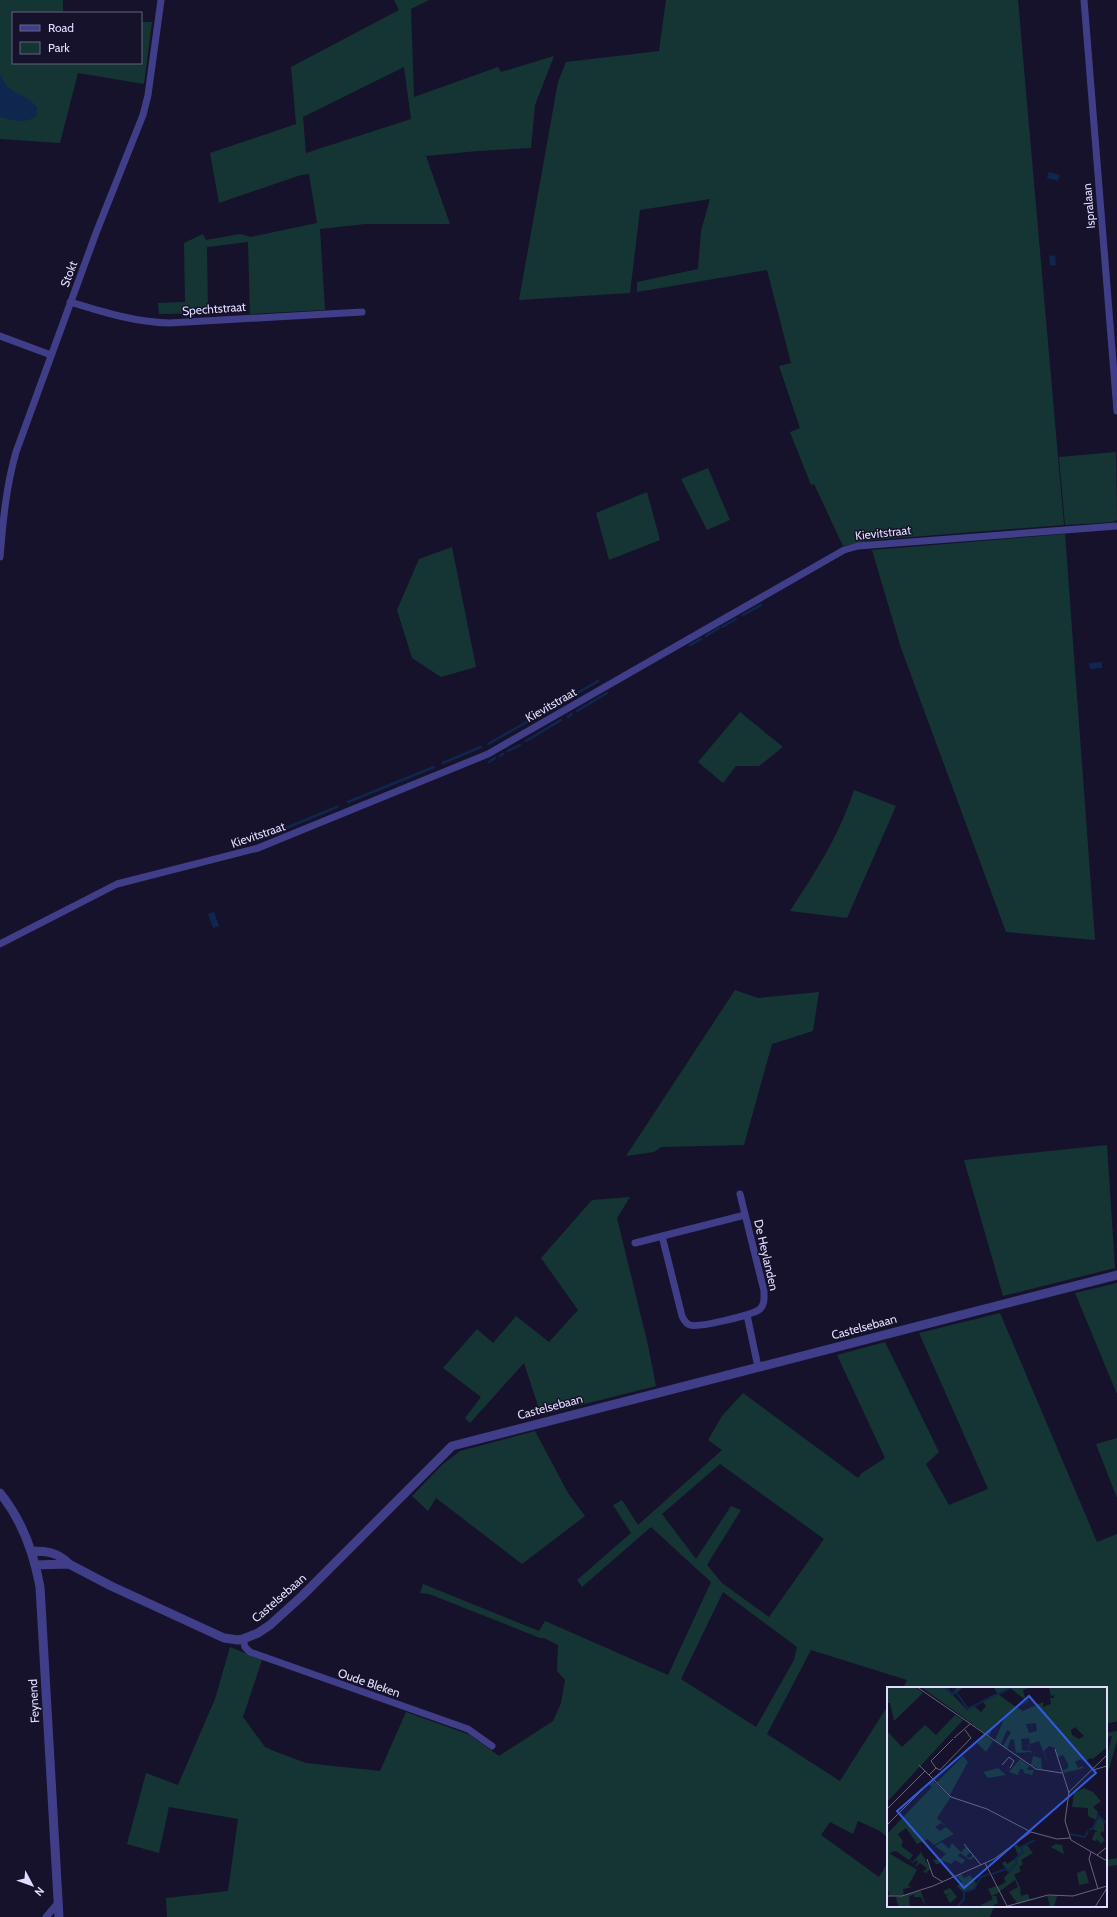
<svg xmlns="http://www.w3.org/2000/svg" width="1117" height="1917" viewBox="0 0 1117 1917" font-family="Cabin,sans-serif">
<rect width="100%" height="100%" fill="#16122b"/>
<!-- green -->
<path fill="#153534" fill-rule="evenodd" d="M0 0H63V13H13V63H141V22H152L144 84 78 73 60 143 0 139Z
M394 0H429L411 9 414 97 498 67 501 72 554 56 535 105 531 148 478 151 426 156 450 224H365L320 229 325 310 250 314 248 242 207 247 208 313 159 314 158 303 185 302 184 243 203 234 206 240 240 234 251 237 317 223 309 174 301 175 219 203 210 153 296 124 291 67 399 10ZM404 67 411 119 306 153 303 117Z
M666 0H1018L1064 525 873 540 843 546 814 484 811 485 790 432 800 428 779 366 791 363 767 270 637 292V282L698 269 701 231 710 199 640 210 630 293 519 300 558 82 566 62 659 51Z
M1116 452 1117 520 1114 522 1065 525 1059 457Z
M708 468 730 520 707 530 681 479Z
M647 492 660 540 609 560 596 513Z
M1065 534 1095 940 1006 932 901 648 872 550Z
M452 547 476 667 441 677 412 658 397 610 419 559Z
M740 712 783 747 759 766H736L723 783 698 762Z
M854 790 896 806 847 918 790 911C816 871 839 836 854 790Z
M735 990 758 998 819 992 813 1031 772 1044 744 1145 661 1147 654 1152 626 1156Z
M1107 1145 1115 1268 1003 1296 964 1160Z
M630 1197 617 1218 648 1345 656 1386 541 1415 524 1363 470 1423 465 1418 481 1397 443 1368 477 1329 493 1343 516 1316 549 1342 578 1310 541 1258 592 1200Z
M1117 1283V1394L1075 1293Z
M1000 1313 1097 1542 1117 1534V1721L1106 1724V1688H903L907 1680 811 1650 767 1734 840 1781 887 1707H888V1838L880 1831 858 1821 853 1834 830 1822 821 1835 879 1877 888 1862V1906H994L990 1917H167L166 1898 228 1891 238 1819 169 1807 159 1853 127 1844 146 1773 178 1785 215 1699 230 1647 262 1660 243 1717 265 1747 274 1751 306 1763 380 1771 406 1712 470 1735 499 1756 553 1721 561 1703 565 1680 557 1671 558 1645 544 1638H540L429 1594 420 1593 423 1584 539 1631 545 1621 668 1675 711 1582 651 1527 582 1587 577 1580 631 1533 613 1505 622 1500 638 1525 722 1450 708 1440 722 1416 743 1393 858 1478 862 1473 885 1458 837 1355 885 1342 939 1452 926 1464 949 1505 988 1489 919 1333ZM720 1464 824 1539 769 1617 722 1583 707 1565 741 1510 731 1506 696 1559 662 1514ZM723 1592 797 1647 794 1660 756 1727 681 1679Z
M535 1431 568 1493 585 1516 522 1564 436 1498 428 1511 412 1496 443 1464 460 1451Z
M1117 1438V1498L1096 1444Z
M1117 1731V1740L1106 1780V1759L1112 1736 1106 1737V1733Z
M1117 1858V1865L1106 1867V1860Z"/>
<!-- water -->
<path fill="#0f264e" d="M0 74 7 87 31 101 37 107 36 116C24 125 13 120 0 117Z
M1049 172 1060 175 1058 181 1047 178Z
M1055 255 1056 265 1050 266 1049 256Z
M1102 662V668L1090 669 1089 663Z
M214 912 219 926 213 928 208 914Z"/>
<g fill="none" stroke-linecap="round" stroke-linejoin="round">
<!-- stream -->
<path stroke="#0f264e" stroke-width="2.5" d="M743 615 761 605
M722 627 736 619
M706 636 719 628
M690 645 701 639
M567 699 598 681
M577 711 607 693
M568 717 572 714
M526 741 561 720
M488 744 560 703
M508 751 520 745
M500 756 503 754
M489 762 495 758
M443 763 481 747
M348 802 434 767
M257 840 337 807"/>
<!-- minor -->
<path stroke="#413e89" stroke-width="7" d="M1084 0 1117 411
M70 302C103 312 134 322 169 323L362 312
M0 336 51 355
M0 557C3 521 6 487 16 452L96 233 143 115 148 95 161 0
M0 944 117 884 258 848 488 754 844 550 858 546 1117 526
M662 1236 682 1316C684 1320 685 1323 690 1325 698 1328 753 1315 760 1309 765 1304 764 1298 764 1291L740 1194
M635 1243 745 1215
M747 1315 758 1367
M243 1639 245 1647 250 1652 468 1729 492 1746
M46 1917 58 1903"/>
<!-- tertiary -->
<path stroke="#413e89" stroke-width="9" d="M0 1493C22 1520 34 1554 40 1587L59 1917
M31 1551C46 1551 58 1552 69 1564L111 1586 224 1638 238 1640 243 1639 258 1633 270 1625 302 1596 452 1446 1117 1275
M35 1565 69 1564"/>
</g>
<g text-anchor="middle" stroke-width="3" stroke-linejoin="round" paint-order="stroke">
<!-- street labels -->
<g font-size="12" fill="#e1ddfe" stroke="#16122b">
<text transform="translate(1089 206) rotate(-95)" y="4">Ispralaan</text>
<text transform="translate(69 274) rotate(-69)" y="4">Stokt</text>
<text transform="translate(214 309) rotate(-4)" y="4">Spechtstraat</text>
<text transform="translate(883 533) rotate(-6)" y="4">Kievitstraat</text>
<text transform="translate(551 705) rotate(-30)" y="4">Kievitstraat</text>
<text transform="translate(258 835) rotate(-19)" y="4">Kievitstraat</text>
<text transform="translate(766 1255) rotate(77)" y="4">De Heylanden</text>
<text transform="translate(864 1327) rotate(-15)" y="4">Castelsebaan</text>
<text transform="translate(550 1407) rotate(-15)" y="4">Castelsebaan</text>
<text transform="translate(279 1598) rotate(-41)" y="4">Castelsebaan</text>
<text transform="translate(369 1683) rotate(19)" y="4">Oude Bleken</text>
<text transform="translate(34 1701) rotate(-93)" y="4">Feynend</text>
</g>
</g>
<!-- overview -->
<g transform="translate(887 1687)">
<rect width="220" height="220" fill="#16122b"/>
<path d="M0 0H28L36 6 7 34 3 16H0ZM34 0H57L64 7 67 4 64 0 68 4 69 0H77L66 8 80 23 87 19 94 25 99 19 96 15 111 7 141 29 129 20 140 14 123 1 111 7 106 0H145L136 3 138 11 142 14 130 20 136 24 156 15V20L164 17 163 11H167V8L164 9 162 1 220 0V60L206 72 203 71 198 75 194 72 188 75 191 81 195 79 197 81 177 86 176 83 181 81V77L176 68 171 70 168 61 162 59 157 64 161 76 152 54 143 57V64L151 66 145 65 144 68V65L129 66 127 53 124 52 120 62 116 59 124 45 120 43 114 57 108 53 117 32 115 31 111 38 108 37 102 49ZM149 36 150 44 142 46 139 37ZM188 40 197 49 192 52 185 48 184 43ZM142 51 143 58 137 59H143L142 64 135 63 134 52ZM68 28 76 33 0 115V44L15 60 38 38 49 48ZM98 48 106 54 99 65 90 56ZM76 69 81 75 63 108 50 95ZM146 69 154 71 155 83 144 78ZM133 72 142 79 140 83H147L145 88 137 86 136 82H133L131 88 122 85ZM111 81 119 88 101 91 96 85ZM45 93 64 110 50 131 59 139 54 136 48 140 53 144 59 140 67 147 47 158 41 152 30 157 19 141 11 147 16 155 14 159 26 168 22 173 26 175 34 165 43 182 39 186 36 185 40 181 33 176 27 181 31 175 30 173 26 176 9 164 2 166 30 183 21 199 25 200 16 202 17 208 3 209 0 200V147L45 100 41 97ZM197 101 206 105 218 119 214 114 206 120 211 125 209 133 201 129V121L185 120 187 106ZM212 130 217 136V146L215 144 213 147 218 153 214 157 210 152 209 154 205 153 208 145H211L206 142ZM55 155 62 162 65 156 74 165 79 160 84 165 79 169 82 171 86 168 87 170 83 173 73 166 71 169 78 173 75 177 68 173 64 177 54 173 52 177H49L46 173 53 172 59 167 48 159ZM129 157 133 161 139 157 146 166 134 173 136 177 132 180 134 184 127 188 133 200 134 209 141 207 143 213 131 217 122 205 131 200 128 193 113 204 110 200 119 195 117 191 124 183 121 185 115 176 118 174 120 177 132 169 127 159ZM169 157 175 158 177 167 164 160ZM198 183 202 196 192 198 190 186ZM74 186 77 191 83 188 89 196 87 202 76 205 70 199 75 195 69 189ZM109 199 113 205 105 209H109L111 216 104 220H95L94 218 106 212 101 202ZM63 201 70 210 63 216 59 209 65 206 59 208 56 204ZM34 204 39 220 34 210H27V207L22 210 23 220H12L10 214 3 216 10 214 9 210ZM160 209H170L167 220H160L163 218Z" fill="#153534" fill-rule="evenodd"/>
<path fill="none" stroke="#0f264e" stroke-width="2" d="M59 0 65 7 68 4M69 5 81 22 110 7M111 7 125 0M202 143 206 141 212 129 220 137M183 147 198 150 201 144M130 177 128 172 136 165 134 160 148 153M105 187 119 182 122 185 129 177M70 220 77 212V205L87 202 94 190 102 187"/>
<path fill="none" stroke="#67637f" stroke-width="1" d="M30 0 149 82 175 86M67 51 83 37M168 62 182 106M220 68 182 105 178 134 184 153 220 174M32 78 64 110 100 122 144 145M115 78 122 70 127 74 123 81M49 81 53 83 84 51 78 43M206 83 220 79M42 88 49 81 44 74 66 52M0 122 38 84M0 138 46 92M77 157 94 178M204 165 202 172 211 202M210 168 220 160M40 172 46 189 56 195M98 176 120 219M0 209H15L46 199 107 172 144 145 170 152 183 151M117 220 161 208 186 209 220 199M208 220 220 201"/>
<path fill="#315cdc" fill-opacity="0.15" stroke="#315cdc" stroke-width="2" d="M142 9 209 86 77 201 10 124Z"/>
<rect width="220" height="220" fill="none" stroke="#e1ddfe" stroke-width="2"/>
</g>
<!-- legend -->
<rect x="12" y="12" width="130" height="52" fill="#16122b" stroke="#67637f"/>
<rect x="20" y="25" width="20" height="6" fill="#413e89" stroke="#67637f"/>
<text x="48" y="32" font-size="12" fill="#e1ddfe">Road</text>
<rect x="20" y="42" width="20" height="12" fill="#153534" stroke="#67637f"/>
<text x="48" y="52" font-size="12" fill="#e1ddfe">Park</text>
<!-- north arrow -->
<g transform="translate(32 1885) rotate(131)" stroke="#16122b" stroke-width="3" paint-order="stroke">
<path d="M0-3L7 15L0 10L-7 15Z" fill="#e1ddfe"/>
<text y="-6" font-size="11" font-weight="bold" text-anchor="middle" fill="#e1ddfe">N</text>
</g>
</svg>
